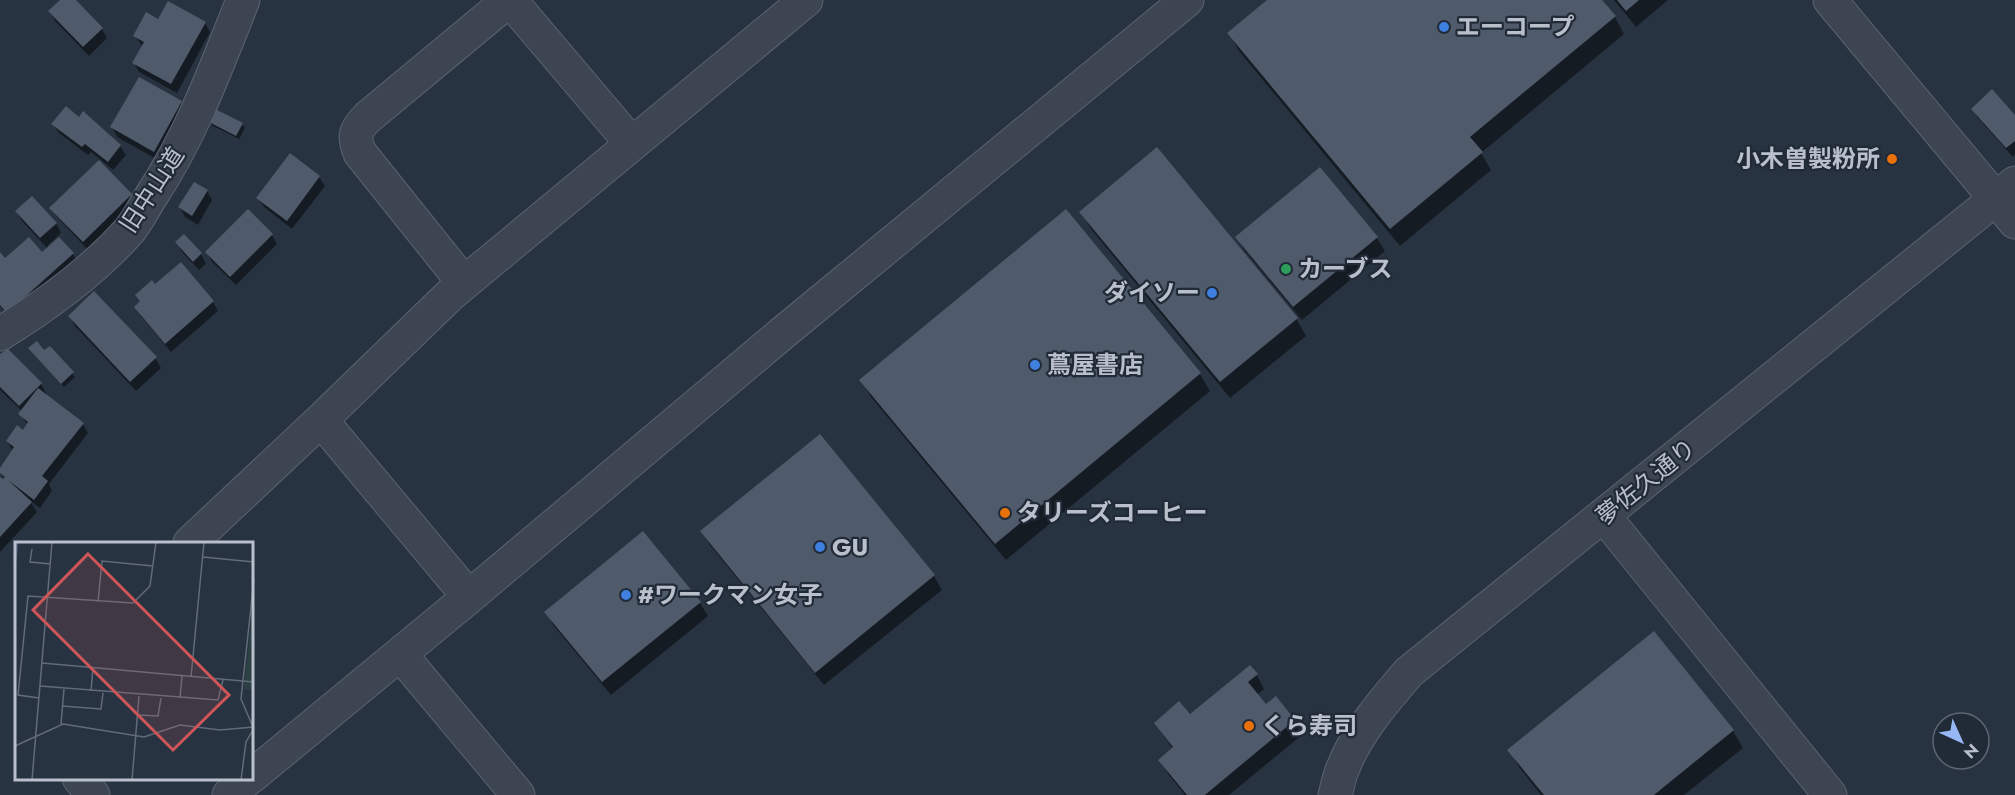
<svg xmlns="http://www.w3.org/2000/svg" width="2015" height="795" viewBox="0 0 2015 795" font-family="Jost,'Noto Sans JP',sans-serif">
<rect width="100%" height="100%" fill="#283342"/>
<!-- shadow -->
<path fill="#0007" d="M62 0H74L102 29 107 38 89 56 55 21 50 11Z
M1269 0H1600L1615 17 1624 34 1481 153 1491 170 1400 246 1239 51 1229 33Z
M1614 0H1668L1636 27Z
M159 21 205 23 210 32 177 93 139 72 134 63 143 47 135 36Z
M139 79 181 103 187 112 160 161 117 137 112 127Z
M1973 109 2015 117V154L2013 157 1978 118Z
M210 122 242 124 245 128 239 139 213 126Z
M53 124 120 146 126 155 113 170 91 152 88 155 59 133Z
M290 155 319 177 325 186 292 229 264 207 258 198Z
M99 162 131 195 136 204 89 251 57 217 51 208Z
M1320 169 1377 238 1385 251 1302 320 1245 251 1237 237Z
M207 191 212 200 198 225 185 217 180 207Z
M17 212 56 223 61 233 47 246 73 254 78 263 13 321 0 306V254L5 260 42 254 48 249 22 221Z
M1081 212 1296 318 1306 336 1230 398 1091 229Z
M272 235 277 244 236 285 212 262 207 252Z
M184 236 201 254 206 264 199 270 182 252 177 242Z
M181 264 213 302 218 311 171 352 141 316 136 307 155 286Z
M70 317 155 358 161 368 136 391 75 326Z
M50 348 75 377 64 387 33 353H44Z
M0 356 41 384 46 393 45 394 83 424 88 433 49 484 52 491 40 508 30 501 37 512 0 552V479L7 484 0 470 13 451 7 441 23 432 28 425 20 414 22 411 0 390Z
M1200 374 1210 391 1006 560 871 397 861 380Z
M820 436 934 576 942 590 824 685 710 545 702 532Z
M700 603 708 616 611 695 554 626 546 612Z
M1257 675 1264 689 1257 695 1266 706 1276 699 1294 721 1302 735 1229 795H1185L1168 774 1160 760 1173 749 1155 723 1190 716Z
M1733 731 1743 748 1684 795H1541L1519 767 1509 750Z"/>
<!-- building -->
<path fill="#4f5a6b" d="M60 0H76L103 28 83 47 48 11Z
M1267 0H1602L1616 16 1470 137 1483 152 1390 229 1227 33Z
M1617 0H1639L1626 11Z
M168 1 206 22 171 84 132 63 144 42 133 36 146 12 158 19Z
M139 77 182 101 154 152 110 127Z
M1992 89 2015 115V141L2006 148 1971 109Z
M66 106 79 117 83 111 121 145 108 162 85 144 82 147 51 124Z
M215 109 243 123 236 136 209 122Z
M1157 147 1298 318 1220 382 1079 212Z
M290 153 320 176 287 221 256 198Z
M99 160 132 194 83 242 49 208Z
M1320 167 1378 237 1293 307 1235 237Z
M194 182 208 190 192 216 178 207Z
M32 196 57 223 40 238 15 211Z
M248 209 273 234 230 277 205 252Z
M1066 209 1201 373 995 544 859 380Z
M184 234 202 253 193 262 175 242Z
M29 237 42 252 59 237 74 253 7 313 0 305V252L5 258Z
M181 262 214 301 165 344 134 307 140 301 135 295 152 280 155 284Z
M94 291 157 357 130 382 68 316Z
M37 341 44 350 50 346 74 372 61 384 28 348Z
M8 349 42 383 19 406 0 387V354Z
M38 388 84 423 42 476 48 481 34 500 8 480 32 502 0 537V477L3 479 5 477 0 473V468L14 447 6 441 17 425 23 430 28 422 18 414Z
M820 434 935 575 815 673 700 531Z
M643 531 701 602 602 682 544 612Z
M1654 631 1734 730 1654 795H1544L1507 750Z
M1250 665 1258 674 1248 682 1266 704 1276 696 1295 720 1205 795H1187L1158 760 1173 747 1154 723 1179 701 1190 714Z"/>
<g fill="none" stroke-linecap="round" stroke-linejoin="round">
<defs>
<path id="minor" d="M510 0 632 144
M1830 0 2015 222
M464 283 360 153C353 136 355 130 368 117L509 0
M0 334C47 305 91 273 128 232 137 222 143 209 150 198 191 136 216 68 243 0
M321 420 469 597
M1604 516 1830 795
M190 543 321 420 451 294 806 0
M400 654 518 795
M252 776 469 597 785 331 1187 0
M79 778 93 795
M229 795 249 778
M1335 795C1338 786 1339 776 1343 768 1357 732 1384 701 1409 672L2015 183"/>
</defs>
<!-- minor casing -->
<use href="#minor" stroke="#5b636f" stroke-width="35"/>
<!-- minor -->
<use href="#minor" stroke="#3d4552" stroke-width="33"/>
</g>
<!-- markers -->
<g fill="#3f7fe0" stroke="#212a37" stroke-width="2">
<circle cx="1444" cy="27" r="6"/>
<circle cx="1212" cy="293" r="6"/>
<circle cx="1035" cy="365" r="6"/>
<circle cx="820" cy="547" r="6"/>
<circle cx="626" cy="595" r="6"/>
</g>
<g fill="#e8710a" stroke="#212a37" stroke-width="2">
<circle cx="1892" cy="159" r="6"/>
<circle cx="1005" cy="513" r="6"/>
<circle cx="1249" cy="726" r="6"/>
</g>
<circle fill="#2e9e5b" stroke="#212a37" stroke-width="2" cx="1286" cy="269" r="6"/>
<g text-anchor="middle" stroke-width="4.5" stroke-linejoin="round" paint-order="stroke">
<!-- poi labels -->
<g font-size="24" font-weight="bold" fill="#bac0cb" stroke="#212a37" text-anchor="start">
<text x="1456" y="35">エーコープ</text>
<text x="1880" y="167" text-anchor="end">小木曽製粉所</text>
<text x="1298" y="277">カーブス</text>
<text x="1200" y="301" text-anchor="end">ダイソー</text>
<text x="1047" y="373">蔦屋書店</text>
<text x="1017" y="521">タリーズコーヒー</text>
<text x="832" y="555">GU</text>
<text x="638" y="603">#ワークマン女子</text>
<text x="1261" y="734">くら寿司</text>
</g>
<!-- street labels -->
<g font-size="24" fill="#bac0cb" stroke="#212a37">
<text transform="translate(152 190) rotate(-57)" y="8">旧中山道</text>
<text transform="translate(1646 482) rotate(-39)" y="8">夢佐久通り</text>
</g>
</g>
<!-- overview -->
<g transform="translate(15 542)">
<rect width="238" height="238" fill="#283342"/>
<path d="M238 59V148L229 147Z" fill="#2b4144"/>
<path fill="none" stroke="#3f506a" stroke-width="3" d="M0 19 2 0"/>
<path fill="none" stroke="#626b79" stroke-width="1.5" d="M17 7 15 20 36 22M188 15 239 20M83 60 87 19 138 24M27 121 239 140M176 135 189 0M25 144 203 158 208 138M76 149 78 126M24 156 3 153 13 54 118 61 135 44 141 0M165 156 167 134M47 164 86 167 88 151M123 173 143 174 146 156M46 182 49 147M238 185 226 157 239 37M0 204 48 182 129 195 165 183 205 188 239 185M17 238 37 0M117 238 124 154M226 238 231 200 239 186"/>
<path fill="#ce5659" fill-opacity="0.15" stroke="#ce5659" stroke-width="3" d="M73 12 214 153 158 208 18 68Z"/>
<rect width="238" height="238" fill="none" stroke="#bac0cb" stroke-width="3"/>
</g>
<!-- north arrow -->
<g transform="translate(1961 741) rotate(135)"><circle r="28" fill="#212a37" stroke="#5e6672" stroke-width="1.5"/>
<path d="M0-4.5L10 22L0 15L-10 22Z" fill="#97b8f4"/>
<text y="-9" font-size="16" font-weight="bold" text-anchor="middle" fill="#bac0cb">N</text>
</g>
</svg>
